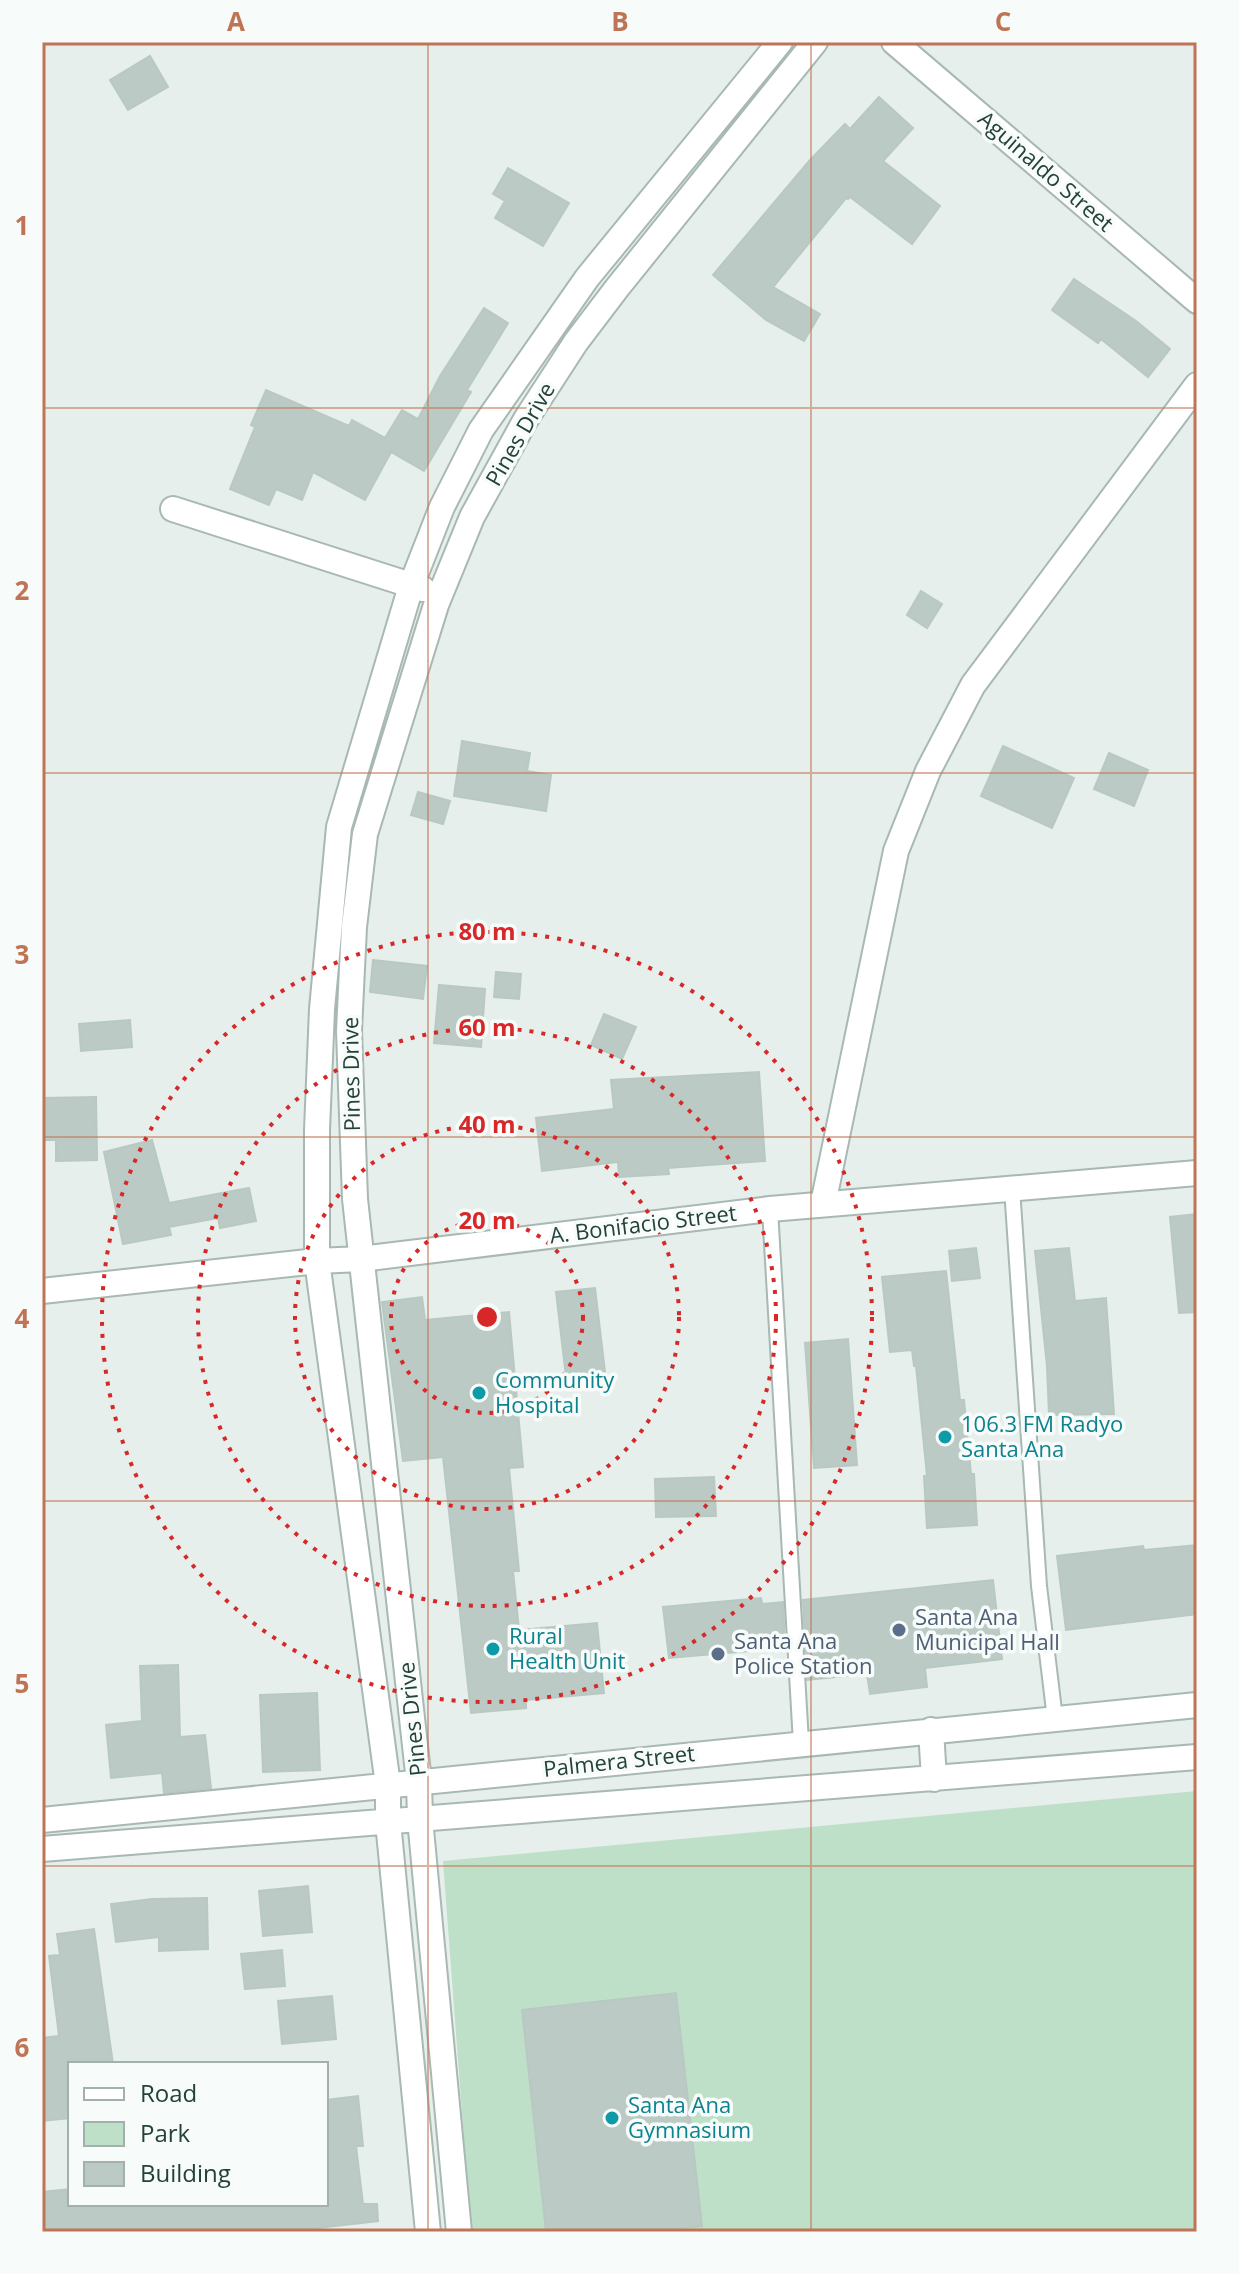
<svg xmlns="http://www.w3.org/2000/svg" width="1239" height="2274" viewBox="0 0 1239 2274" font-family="'Open Sans',sans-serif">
<rect width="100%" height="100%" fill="#e6efeb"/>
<!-- green -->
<path fill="#bfe0c8" d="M1197 1791V2232H471L443 1861Z"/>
<!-- building -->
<path fill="#bbcac4" stroke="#b8c9c2" stroke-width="2" d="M150 56 168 87 128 110 110 80Z
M879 97 913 128 883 161 940 206 912 244 850 197 848 199 846 198 773 287 820 314 804 341 766 320 713 275 810 160 845 124 850 129Z
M508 168 569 203 543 246 495 218 505 201 493 194Z
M1074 279 1136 321 1170 349 1148 377 1101 339 1098 343 1052 310Z
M484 308 508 323 467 390 471 392 424 471 391 452 365 500 313 472 302 500 276 489 269 505 230 489 255 427 251 425 266 390 349 426 352 420 385 438 402 410 418 419 440 376Z
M921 591 942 604 927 628 907 615Z
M462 741 530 753 527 771 551 775 546 811 454 796Z
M1003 746 1074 778 1052 828 981 796Z
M1109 753 1148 770 1134 806 1094 789Z
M418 792 450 801 443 824 411 815Z
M373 960 427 966 423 999 370 992Z
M496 972 521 974 519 999 494 997Z
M439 985 485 989 481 1047 434 1043Z
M604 1014 636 1027 622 1059 591 1045Z
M130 1020 132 1047 81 1051 79 1024Z
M759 1072 765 1161 668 1168 669 1174 619 1177 618 1162 542 1171 536 1118 614 1109 611 1080Z
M96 1097 97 1160 56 1161V1140H42V1098Z
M152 1140 169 1203 249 1188 256 1221 220 1228 218 1218 169 1227 171 1235 123 1244 104 1152Z
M1197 1214V1312L1179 1313 1170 1217Z
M976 1248 980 1278 952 1281 949 1251Z
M1069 1248 1075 1301 1106 1298 1114 1414 1049 1415 1047 1366 1035 1251Z
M946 1271 960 1400H964L971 1474H974L977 1525 927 1528 924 1476H927L916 1366H914L912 1350 890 1352 882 1277Z
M595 1288 605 1372 566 1377 556 1292Z
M422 1297 425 1320 509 1312 523 1467 509 1468 519 1571H513L519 1630 597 1623 604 1693 526 1700V1708L471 1713 443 1457 403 1461 382 1302Z
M848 1339 857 1465 814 1468 805 1343Z
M714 1477 716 1516 656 1517 655 1479Z
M1197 1545V1614L1066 1630 1057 1556 1143 1546 1144 1550Z
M993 1580 1002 1659 925 1668 927 1687 870 1694 867 1674 807 1680 803 1600Z
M761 1598 762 1604 783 1602 785 1648 669 1658 663 1607Z
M178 1665 180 1737 205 1735 211 1788 164 1793 162 1773 111 1778 106 1725 142 1721 140 1666Z
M317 1693 320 1770 263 1772 260 1695Z
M308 1886 312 1932 263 1936 259 1891Z
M207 1898 208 1949 159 1951V1937L116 1942 111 1904 152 1899Z
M94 1929 113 2064H70V2118L42 2121V2038L59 2036 49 1956 60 1955 57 1934Z
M282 1950 285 1986 245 1989 241 1954Z
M676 1993 702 2226 651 2232H546L522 2010Z
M332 1996 336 2039 282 2044 278 2001Z
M358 2096 363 2146H356L363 2204H377L378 2221 283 2232H42V2192L70 2189V2204H326V2100Z"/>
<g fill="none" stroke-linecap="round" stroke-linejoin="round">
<defs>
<path id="lane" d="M1012 1188 1039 1586 1055 1719
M770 1209 801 1743"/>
<path id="street" d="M894 42 1197 301
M173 509 423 589
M823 1204 896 851 928 771 973 685 1197 385
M42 1291 317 1261 361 1259 770 1209 1197 1173
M931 1730 934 1779
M42 1820 1197 1705
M42 1849 1197 1757
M428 2232 388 1822V1785L317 1261V1130L322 1009 339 827 411 586 442 507 481 430 587 278 780 42
M459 2232 420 1819 419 1782 355 1199 349 1031 354 927 365 834 436 605 472 517 526 419 576 342 617 288 815 42"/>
</defs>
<!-- lane casing -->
<use href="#lane" stroke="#a8b8b2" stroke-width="18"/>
<!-- street casing -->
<use href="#street" stroke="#a8b8b2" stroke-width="28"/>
<!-- lane -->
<use href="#lane" stroke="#fff" stroke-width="14"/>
<!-- street -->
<use href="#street" stroke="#fff" stroke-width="24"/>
</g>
<!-- grid -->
<path fill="none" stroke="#c07456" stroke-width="2" stroke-opacity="0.55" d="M428 42V2232M811 42V2232M42 408H1197M42 773H1197M42 1137H1197M42 1501H1197M42 1866H1197"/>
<!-- distance rings -->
<g fill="none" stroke="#d62828" stroke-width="4" stroke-dasharray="4 8">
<circle cx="487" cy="1317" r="96"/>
<circle cx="487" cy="1317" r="192"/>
<circle cx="487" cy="1317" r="289"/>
<circle cx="487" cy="1317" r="385"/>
</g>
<!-- markers -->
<g fill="#0f9aa8" stroke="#f7fbf9" stroke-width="3">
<circle cx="479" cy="1393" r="8"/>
<circle cx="945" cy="1437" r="8"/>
<circle cx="493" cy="1649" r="8"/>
<circle cx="612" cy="2118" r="8"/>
</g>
<g fill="#5c6f8a" stroke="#f7fbf9" stroke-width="3">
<circle cx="899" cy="1630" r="8"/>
<circle cx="718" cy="1654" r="8"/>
</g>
<g text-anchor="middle" stroke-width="7" stroke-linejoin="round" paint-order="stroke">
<!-- street labels -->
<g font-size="22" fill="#24423a" stroke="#f7fbf9">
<text transform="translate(1046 171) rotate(41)" y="8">Aguinaldo Street</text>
<text transform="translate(520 434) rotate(-60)" y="8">Pines Drive</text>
<text transform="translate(351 1074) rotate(-91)" y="8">Pines Drive</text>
<text transform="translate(643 1224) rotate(-7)" y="8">A. Bonifacio Street</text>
<text transform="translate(412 1719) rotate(-96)" y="8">Pines Drive</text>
<text transform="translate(619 1761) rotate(-6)" y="8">Palmera Street</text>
</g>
<!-- culture labels -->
<g font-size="22" fill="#0d838f" stroke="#f7fbf9" text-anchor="start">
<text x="495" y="1388">Community<tspan x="495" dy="25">Hospital</tspan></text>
<text x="961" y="1432">106.3 FM Radyo<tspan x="961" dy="25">Santa Ana</tspan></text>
<text x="509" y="1644">Rural<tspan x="509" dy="25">Health Unit</tspan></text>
<text x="628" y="2113">Santa Ana<tspan x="628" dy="25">Gymnasium</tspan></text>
</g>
<!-- service labels -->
<g font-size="22" fill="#4e5e75" stroke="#f7fbf9" text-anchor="start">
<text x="915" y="1625">Santa Ana<tspan x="915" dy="25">Municipal Hall</tspan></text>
<text x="734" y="1649">Santa Ana<tspan x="734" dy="25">Police Station</tspan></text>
</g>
</g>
<circle cx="487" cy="1317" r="12" fill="#d62828" stroke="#f7fbf9" stroke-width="4"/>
<g font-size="24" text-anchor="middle" font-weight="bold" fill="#d62828" stroke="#f7fbf9" stroke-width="7" stroke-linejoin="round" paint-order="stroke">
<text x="487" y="940">80 m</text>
<text x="487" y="1036">60 m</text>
<text x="487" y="1133">40 m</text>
<text x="487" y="1229">20 m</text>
</g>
<!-- border -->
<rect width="1239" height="2274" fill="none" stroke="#f7fbf9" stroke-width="88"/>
<!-- legend -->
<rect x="68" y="2062" width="260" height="144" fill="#f7fbf9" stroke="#a3b1ad" stroke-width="2"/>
<rect x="84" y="2088" width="40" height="12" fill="#ffffff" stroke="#a3b1ad" stroke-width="2"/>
<text x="140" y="2102" font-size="24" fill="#24423a">Road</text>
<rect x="84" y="2122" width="40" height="24" fill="#bfe0c8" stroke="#a3b1ad" stroke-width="2"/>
<text x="140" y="2142" font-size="24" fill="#24423a">Park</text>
<rect x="84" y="2162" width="40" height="24" fill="#bbcac4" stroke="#a3b1ad" stroke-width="2"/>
<text x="140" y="2182" font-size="24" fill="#24423a">Building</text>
<rect x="44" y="44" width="1151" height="2186" fill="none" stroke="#c07456" stroke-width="3"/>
<g font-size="26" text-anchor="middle" font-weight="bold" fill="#c07456">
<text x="236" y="31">A</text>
<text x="620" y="31">B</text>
<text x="1003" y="31">C</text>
<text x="22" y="235">1</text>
<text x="22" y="600">2</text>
<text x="22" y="964">3</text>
<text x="22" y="1328">4</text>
<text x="22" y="1693">5</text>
<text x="22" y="2057">6</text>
</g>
</svg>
